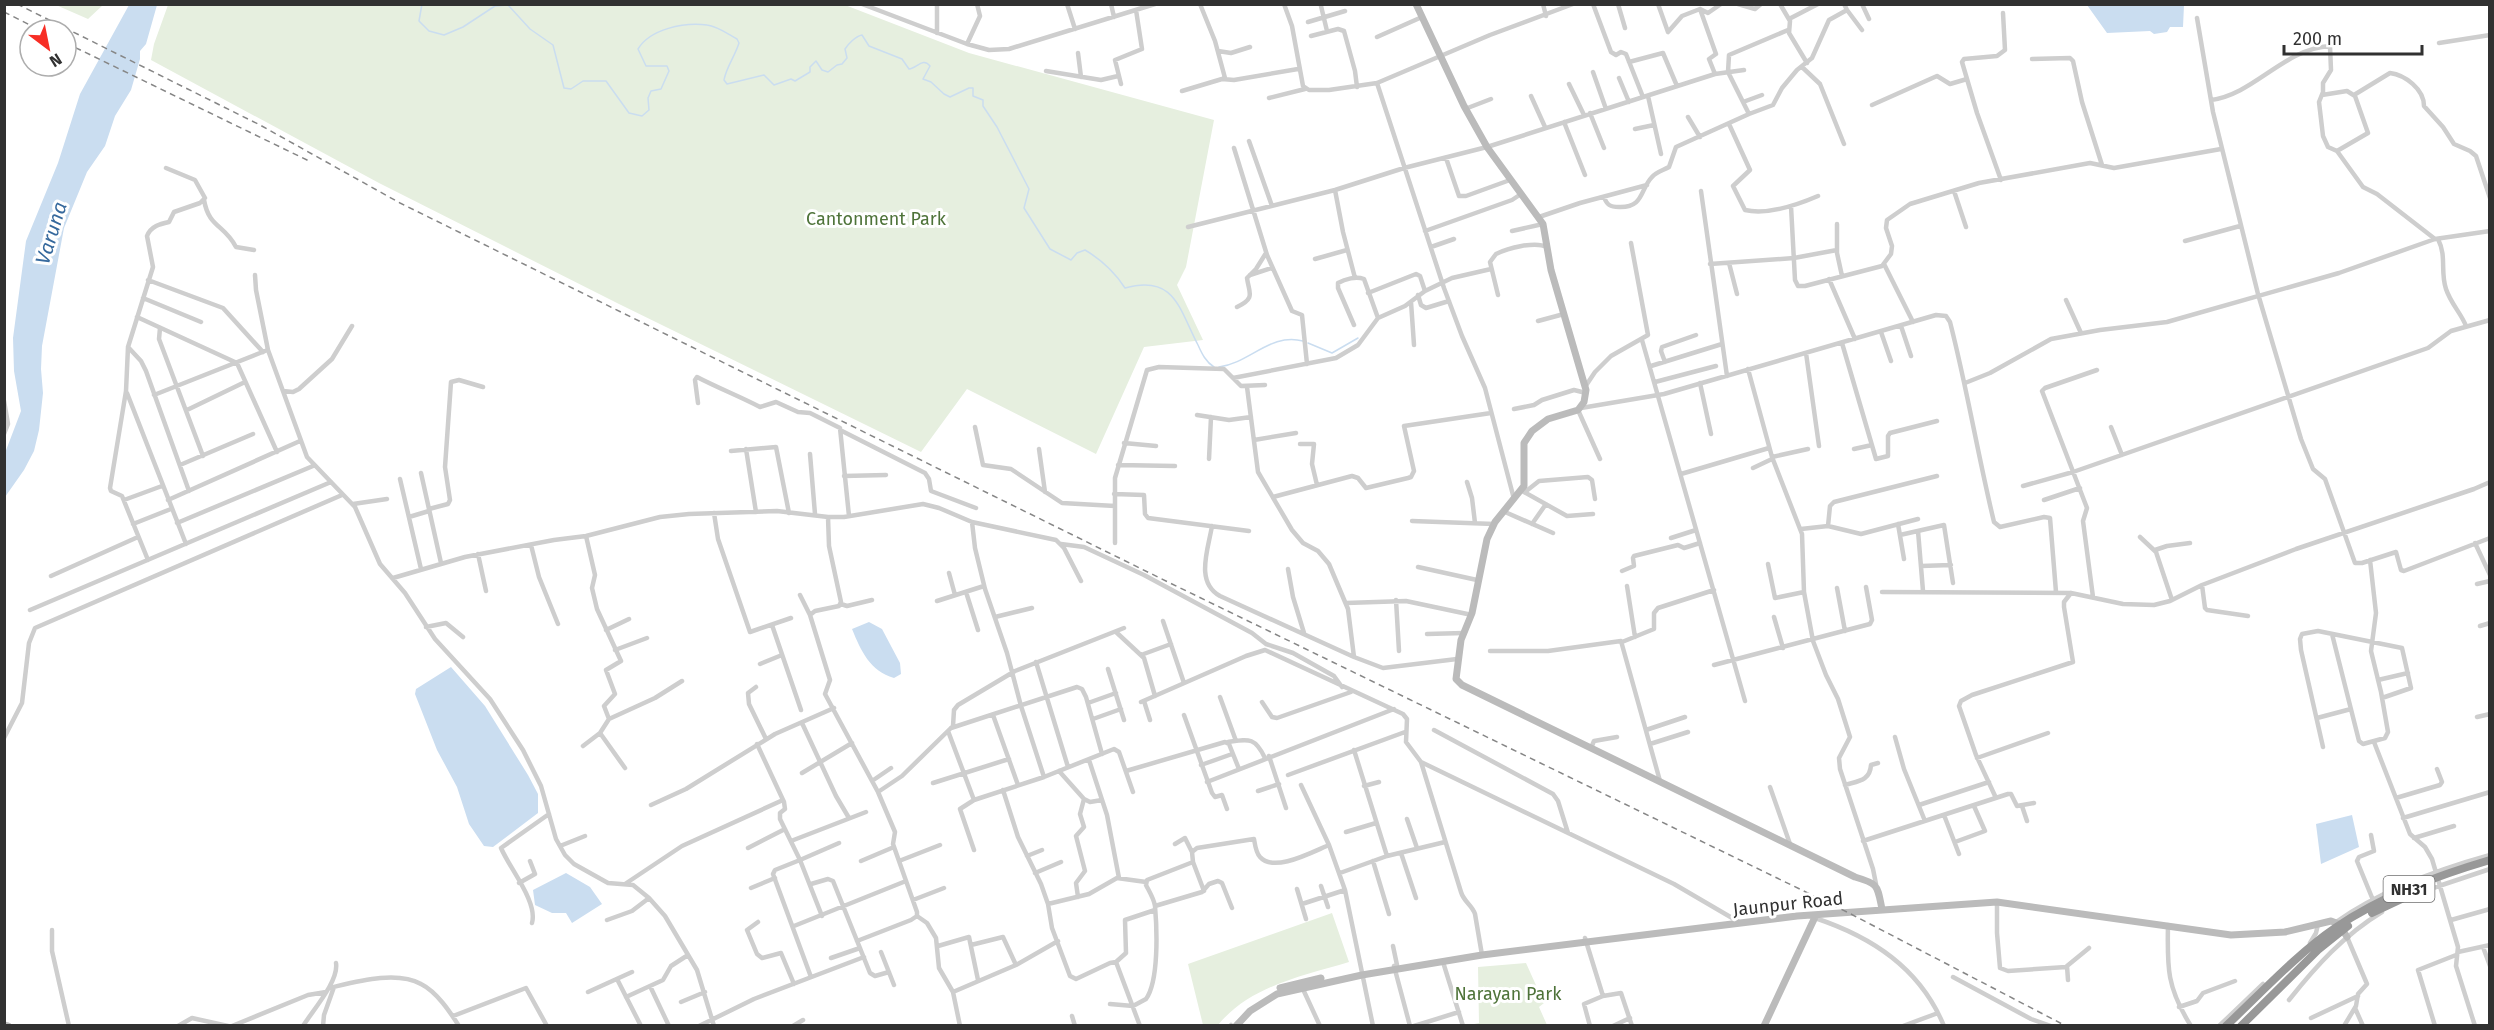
<svg xmlns="http://www.w3.org/2000/svg" width="2494" height="1030" viewBox="0 0 2494 1030" font-family="'Fira Sans',sans-serif">
<rect width="100%" height="100%" fill="#fff"/>
<!-- green -->
<path fill="#e6efdf" d="M56 5 103 4V5L88 19Z
M168 5H845L969 53 1214 120 1186 267 1177 285 1203 340 1144 347 1096 454 967 389 921 452 619 304 379 183 151 60 154 44Z
M1332 913 1349 962C1302 976 1250 986 1218 1025H1203L1188 964Z
M1526 963 1544 1003 1539 1007 1547 1025H1469L1479 1023 1478 967Z"/>
<!-- water -->
<path fill="#caddf0" d="M129 5H157L146 44 140 51V59L131 90 115 116 105 146 87 172 64 228 42 346 41 369 43 393 39 430 34 451 24 470 5 497V453L21 411 14 371 13 338 26 241 58 163 80 94Z
M2087 5H2184L2183 27H2170L2167 32 2154 34 2150 31 2107 33Z
M869 622 882 629 900 663 901 674 894 678C870 671 861 651 852 629Z
M451 667 485 706 528 775 538 794V813L493 847 484 846 469 824 457 787 437 750 415 694 416 689Z
M2352 815 2359 847 2321 864 2316 824Z
M566 873 590 887 602 904 572 923 566 913H552L535 905 533 890Z"/>
<g fill="none" stroke-linecap="round" stroke-linejoin="round">
<!-- stream -->
<path stroke="#caddf0" stroke-width="1.5" d="M422 4 419 21 429 31 444 35 463 27 495 6 508 5 530 29 553 45 564 88 571 89 583 81H606L629 113 642 116 649 110 648 98 651 91 661 89 669 71 667 66H646L638 49C650 29 684 22 707 25 717 26 728 34 737 39L739 43C735 56 726 68 724 80L727 84 764 75 774 85 791 79 795 81 810 72V67L816 61 822 70 828 72 837 65 842 64 847 58 845 49C848 44 856 36 862 35L869 46 902 59 909 69C917 68 923 57 930 66L923 79 931 82 944 94 950 97 969 88H973V96L983 100V106L997 127 1029 189 1024 208 1050 249 1071 260 1077 253 1085 250C1102 260 1114 271 1125 288 1175 274 1179 309 1198 345 1202 354 1206 362 1214 367
M1308 343 1332 353 1358 338
M1219 367C1250 363 1271 332 1303 341"/>
<!-- street -->
<path stroke="#cecece" stroke-width="4.5" d="M862 4 967 44 989 50 1009 49 1155 4
M937 4V33
M1067 4 1075 29
M1111 4 1114 17
M1200 4 1215 41 1225 78
M1284 4 1292 26 1303 86 1309 90H1329L1377 83 1490 35 1573 4
M1543 4 1546 16
M1593 4 1611 52 1616 55 1621 52 1626 54 1643 97
M1618 4 1625 28
M1658 4 1668 32
M1738 4 1755 9 1761 4
M1780 4 1790 21 1789 33 1807 63
M1862 4 1869 19
M1321 6 1327 31
M1700 9 1716 54 1709 59 1715 74
M1847 10 1862 30
M2197 18 2213 112 2258 294 2301 439 2313 469 2325 479 2355 563H2362L2396 552 2401 570 2404 571 2490 538
M1789 19 1818 4
M1308 22 1345 11
M1788 30 1729 55 1728 72 1749 114 1773 105 1782 88 1797 70 1812 58 1829 20 1847 10 1844 4
M1668 32 1682 16 1700 9 1708 13 1721 4
M1311 36 1338 29 1344 31 1355 71 1357 87
M1377 37 1422 17
M2439 43 2490 35
M967 44 980 16 977 4
M1218 51 1231 53 1250 47
M1078 53 1081 77
M2032 59 2070 58 2073 61 2082 102 2102 165
M1629 62 1663 53 1677 86
M1802 67 1820 84 1844 144
M1046 71 1101 80 1118 76
M1593 72 1606 109
M1619 78 1629 102
M1377 83 1444 288 1462 336 1485 388 1514 499
M1121 84 1115 60 1142 49 1136 10
M1569 84 1584 115
M1182 91 1222 79 1234 80 1298 69
M2322 95 2347 91 2355 96 2368 133 2337 151
M2354 95 2390 73C2405 75 2424 89 2424 106L2443 127 2454 144 2470 151 2476 156 2490 198
M1531 96 1545 127
M1648 96 1661 154
M1269 98 1305 89
M2211 100C2255 94 2283 49 2330 46L2331 70 2323 83V92L2319 102 2323 136 2328 147 2337 151 2363 187 2377 194 2435 239
M1743 102 1762 95
M1872 105 1937 76 1950 84 1967 79
M1465 109 1491 99
M1590 113 1604 148
M1688 117 1700 137
M1564 122 1585 175
M1729 124 1750 170 1733 186 1745 210C1767 215 1797 205 1818 196
M1635 129 1654 125
M1249 141 1272 206
M1234 148 1267 255 1292 311 1302 315 1307 364
M1446 158 1459 196H1466L1510 180
M166 168 195 180 205 198 200 203 174 212 169 222C160 224 151 226 147 236L153 267 128 347 141 361 146 371 189 491
M2001 180 1977 113 1962 62 1964 59 1997 56 2005 50 2003 13
M1335 190 1343 232 1355 278
M1701 191 1727 376
M1954 191 1966 227
M1604 197C1607 205 1610 207 1619 207 1644 208 1640 189 1652 177 1656 172 1664 170 1669 167L1676 147 1749 114
M204 200C209 228 224 224 236 247L254 250
M1791 206 1795 280 1798 286H1805L1882 266 1891 254 1892 246 1886 228 1887 220 1910 204 1979 183 2090 163 2114 168 2221 149
M1539 217 1580 203 1647 185
M1837 224V253L1842 276
M1188 227 1335 190 1404 168 1487 147 1715 74 1744 70
M1425 231 1512 200 1521 194
M1512 231 1543 224
M2438 239C2447 257 2440 271 2446 289 2451 304 2461 313 2466 326
M2185 241 2240 226
M1431 247 1454 239
M1315 259 1347 250
M1729 263 1737 294
M1710 264 1794 258 1837 250
M1884 264 1913 322
M255 275 256 290 268 350 307 457 355 507 380 564 405 593 435 639 490 699 523 750 541 786 556 839 565 855 574 864 608 883 633 885 649 898 665 916 697 970 714 1026
M1250 275 1272 268
M1829 279 1855 339
M148 280 223 308 263 352
M1368 293 1416 274 1420 276 1425 291
M1418 295 1421 305 1426 308 1449 301
M1498 295 1490 262 1496 254C1508 248 1535 241 1547 247
M143 298 201 322
M2066 300 2081 333
M1411 302 1414 345
M1237 307C1256 298 1249 293 1247 278L1256 269 1266 253
M137 317 237 363 277 452
M1538 321 1564 314
M1354 325 1338 288V283C1345 279 1356 276 1364 279L1378 318
M1901 326 1911 356
M160 328 159 339 203 456
M1881 332 1891 361
M1642 340 1745 701
M1842 343 1876 459 1888 456V436L1890 433 1937 421
M128 347 126 391 110 488 111 491 122 496 148 560
M1806 353 1819 446
M1665 362 1661 351 1662 347 1696 335
M1651 366 1722 344
M1748 369 1772 457 1802 534 1804 592 1813 641 1826 675 1838 699 1850 737 1839 758 1840 769 1873 869 1876 884
M1233 378 1336 358 1358 345 1378 318 1405 306 1425 291 1452 278 1491 269
M1655 382 1716 366
M1700 383 1711 434
M1965 383 1990 373 2051 339 2100 330 2167 322 2339 273 2435 239 2490 231
M1247 387 1258 472 1292 530 1303 543 1318 551 1329 564 1348 609 1354 657
M1585 387 1595 372 1611 356 1648 335 1631 243
M283 391 293 392 299 389 332 359 352 326
M127 393 186 544
M154 395 265 351
M4 401 8 424 4 434
M698 403 695 380 697 377C718 388 739 396 760 407L776 402 798 412 810 413 840 428 849 516
M1581 408 1664 394 1936 315 1946 316 1950 322C1967 388 1978 456 1994 522L2000 527 2044 517 2050 518 2056 592
M1514 409 1534 405 1542 400 1574 390 1586 393
M187 410 245 382
M1578 410 1600 459
M1197 415 1229 420 1251 417
M975 427 983 465 1011 469 1062 503 1115 506
M2111 427 2122 455
M842 431 925 473 929 479 931 491 976 508
M1254 440 1296 433
M1124 443 1156 446
M1300 444H1314L1312 464 1317 485
M746 449 756 512
M1039 449 1045 492
M1854 449 1872 445
M731 451 776 447 789 513
M810 454 815 514
M1772 457 1808 449
M1209 459 1211 417
M180 465 253 434
M1118 465 1175 466
M1753 468 1772 459
M421 473 441 563
M1681 474 1769 448
M844 476 886 475
M400 479 421 569
M1467 482 1472 498 1475 523
M2023 486 2073 472 2428 348 2451 331 2490 320
M1524 492 1567 516 1593 514
M1525 492 1539 481 1588 477 1592 480 1595 499
M1114 494 1144 495 1145 514 1148 518 1249 531
M1273 497 1352 476 1358 478 1366 488 1408 478 1411 477 1414 471 1404 426 1491 413
M124 500 162 486
M168 500 300 441
M2044 500 2080 488
M353 504 387 499
M429 509 448 504 450 500 445 467 451 382 459 380 483 387
M1505 512 1553 533
M714 513 718 539 750 632 791 618
M409 517 429 511
M828 517 829 546 841 602 839 606 815 611 810 615 830 680 825 694 878 792 895 832 893 844 917 912V916L911 920 857 941
M1412 521 1494 524
M972 522 975 548 985 589 1007 653 1021 706 1044 777
M177 523 313 466
M133 524 171 509
M1532 524 1546 504
M1898 524 1904 559
M1212 526C1208 550 1195 582 1220 596L1354 657 1383 668 1457 659
M1828 526 1830 506 1834 502 1937 476
M1801 529 1828 526 1861 534 1918 519
M1918 531 1923 591
M1900 535 1944 525 1953 583
M586 536 595 575 592 588 597 609 621 661 606 670 615 694 604 706 609 719
M2140 537 2156 552 2172 600
M1671 538 1696 530
M1115 543V478L1147 370 1159 367 1224 369 1241 386 1265 385
M2475 543 2490 575
M1061 544 1084 547 1144 575 1252 633 1266 644 1293 653 1334 676 1342 687
M531 545 539 577 558 624
M2155 550 2167 546 2190 543
M478 554 486 591
M1768 564 1775 598 1804 592
M1921 566 1951 565
M1418 567 1477 580
M1288 569 1293 597 1304 633
M1622 571 1634 566 1633 558 1634 556 1678 545 1684 548 1700 543
M949 573 955 595
M51 576 138 537
M393 578 465 557 554 540 586 536 660 517 689 514 777 511 828 517H844L923 504 939 508 972 522 1056 540 1064 548 1081 581
M2477 584 2490 581
M2202 585 2205 608 2207 610 2248 616
M1627 586 1635 637
M1837 588 1845 631
M966 592 978 630
M1882 592 2071 593 2123 604 2154 605 2170 601 2202 585 2296 549 2474 489 2490 482
M800 595 810 615
M2093 597 2083 521 2087 508 2042 391 2045 388 2097 370
M1396 600 1399 651
M937 601 984 586
M1346 603 1406 601 1472 615
M841 604 847 606 872 600
M30 610 331 482
M995 617 1032 608
M1774 617 1783 648
M1163 621 1184 683
M772 625 801 710
M2480 626 2490 623
M426 627 446 623 463 637
M606 630 629 619
M1116 632 1144 658 1155 696
M1427 634 1464 633
M2332 634 2359 741 2363 744 2385 738 2388 732 2381 692 2371 651 2376 613 2370 560
M1622 642 1654 629V613L1658 608 1714 590
M615 650 647 638
M1490 651H1548L1621 641 1660 781
M1141 655 1171 644
M1036 662 1068 767
M760 664 782 655
M1714 665 1870 624 1872 620 1866 587
M1108 669 1124 720
M2378 680 2408 673
M756 687 748 693 749 704 766 739
M1220 697 1236 741
M1144 701 1150 720
M1141 702 1246 656 1265 650 1403 714 1407 719 1406 742 1421 762 1674 884 1739 922
M1262 702 1272 717 1277 718 1351 692
M1088 703 1116 693
M993 715 1018 785
M1184 715 1212 793 1215 797 1222 795 1227 809
M2477 717 2490 714
M2317 718 2351 709
M1093 719 1121 709
M802 723 836 796 849 818
M951 728 1077 687 1082 689 1086 697 1102 754
M1434 730 1553 794 1558 801 1568 833
M1646 730 1685 717
M948 731 974 800 1044 777 1114 749 1119 752 1133 792
M600 733 625 768
M1895 737 1904 769 1925 821
M4 738 22 703 29 643 35 628 342 495
M1228 742C1249 739 1255 737 1265 758
M2374 742 2410 834 2425 847 2432 859 2458 947 2456 966 2475 1026
M757 744 784 802 785 809 780 813V819L800 860 839 843
M1650 744 1688 732
M583 746 600 733 609 719 655 698 682 681
M2323 747 2301 650 2300 639 2302 634 2318 631 2402 648 2411 688 2382 698
M1591 748 1594 741 1617 737
M1354 750 1387 856
M1269 756 1286 808
M1977 758 2048 733
M1089 760 1107 815 1119 878
M1421 762 1461 892C1464 902 1472 905 1475 914L1482 955
M1201 765 1232 754
M1059 771 1084 799 1090 802 1102 800
M1126 771 1225 742 1229 744 1239 769
M802 773 852 743
M1288 775 1405 732
M872 781 891 768
M1207 782 1394 709
M933 783 1009 759
M1301 785 1329 845 1345 890 1373 1026
M1845 785C1858 781 1870 781 1871 765L1878 763
M1364 786 1379 782
M1770 787 1790 844
M1003 790 1018 837 1041 884 1048 904 1052 928 1070 976 1076 979 1110 963 1116 962 1140 1026
M1258 791 1279 784
M878 792 902 776 953 726 954 710 958 705 1015 671 1124 628
M1996 798 1976 755 1959 706 1961 701 1972 695 2073 662 2064 607V602L2071 593
M2396 798 2440 785 2442 782 2437 769
M974 800 960 809 974 850
M651 805 686 789 775 734 834 708
M1919 805 1989 782
M2022 806 2027 821
M1944 815 1959 854
M2403 818 2490 792
M1407 819 1417 848
M1346 832 1376 823
M2371 835 2374 851 2359 857 2357 861 2373 900
M2414 838 2454 826
M791 841 866 812
M1863 841 2008 794H2011L2017 806 2034 803
M1955 842 1985 831 1974 806
M1175 844 1185 838 1192 852
M560 846 585 836
M748 848 785 829
M1401 853 1416 898
M1027 856 1042 850
M861 861 894 847
M899 861 940 845
M1373 861 1389 914
M1193 862 1204 891
M1035 873 1061 862
M1340 873 1387 856 1445 842
M519 883 535 874 530 861
M625 884 682 846 783 800
M811 884 828 879 833 881 870 973 875 976 889 972
M1321 886 1328 907
M751 888 775 878
M1297 889 1306 919
M2421 892 2490 869
M1078 897 1076 883 1085 871 1076 836 1084 827 1080 814 1084 799
M913 900 944 888
M1997 902V933L2000 968 2008 971 2066 967
M1048 904 1089 894 1117 878 1146 882
M1302 904 1345 890
M1155 906 1202 892 1209 884 1218 881 1222 883 1232 908
M917 916 927 923 936 938 939 968 953 992 960 1026
M1815 918C1872 937 1920 968 1944 1026
M607 920 632 911 649 898
M2451 920 2490 909
M758 922 747 930 757 954 762 958 781 953 794 984
M2336 922C2382 890 2436 870 2490 855
M532 923C538 902 510 869 501 848L549 814
M2168 925C2167 968 2167 988 2191 1026
M794 926 906 881
M52 930V951L69 1026
M1585 938 1603 996 1621 993 1632 1026
M2310 943 2316 933 2318 924
M971 945 1003 937 1016 965 1058 941
M938 946 969 937 978 980
M1393 946 1397 965
M2483 947 2490 966
M881 952 894 985
M2458 952 2490 945
M831 958 860 948
M1116 962 1126 953 1125 920 1155 910
M1443 962 1463 1026
M1394 966 1410 1026
M811 977 773 874 775 870 800 860 822 916
M1953 977 2031 1019 2051 1026
M617 979 641 1026
M2068 980 2067 966 2089 948
M650 986 669 1026
M1302 987 1320 1026
M329 988C355 982 396 970 421 984 437 992 450 1012 459 1026
M588 992 632 972
M953 992 1016 965
M626 997 663 980 671 966 688 955
M2289 1000C2316 966 2344 935 2382 912
M681 1002 705 992
M1110 1004 1133 1006 1146 999C1159 981 1157 929 1155 906 1154 899 1149 891 1146 885L1147 880 1193 862 1192 852 1197 848 1254 839C1255 845 1256 853 1260 857 1274 873 1312 852 1329 845
M2179 1007 2197 1001 2203 993 2235 981
M2355 1008 2363 1026
M453 1016 526 988 547 1026
M1072 1016 1075 1026
M2311 1018 2358 996
M1231 1025 1232 1026
M178 1026 192 1018 228 1026
M232 1026 308 995 326 992
M303 1026C313 1010 339 981 336 963
M323 1026 324 1015 334 987
M699 1026 754 999 864 957
M793 1026 803 1020
M1414 1026 1459 1012
M1590 1026 1584 1004 1603 996
M1613 1026 1630 1018
M1903 1026 1938 1013
M2219 1026 2263 984
M2344 1026 2356 1006 2358 994 2367 984 2347 937
M2435 1026 2418 970 2456 955"/>
<!-- secondary -->
<path stroke="#bbb" stroke-width="7" d="M1416 4 1464 106 1487 147 1543 224 1551 270 1586 390 1584 402 1578 410 1548 419 1532 431 1524 443V486L1495 522 1487 539 1472 613 1461 640 1456 679 1462 685 1855 877C1879 884 1877 885 1882 909
M1280 988 1321 978
M4 1025 8 1026
M1236 1026 1250 1011 1277 994 1362 975 1482 955 1797 916 1997 902 2231 935 2285 932 2331 921 2339 924 2347 937
M1764 1026 1816 915"/>
<!-- highway -->
<path stroke="#989898" stroke-width="8" d="M2372 913 2423 889
M2226 1026C2260 994 2298 953 2335 928 2382 896 2436 876 2490 860
M2241 1026 2318 950 2348 926"/>
<!-- rail -->
<path stroke="#868686" stroke-width="1.5" stroke-dasharray="6 4.5" stroke-linecap="butt" d="M17 4 260 125 400 203 1170 583 1847 912 2066 1026
M4 12 40 30
M66 43 309 161"/>
</g>
<g text-anchor="middle" stroke-width="6" stroke-linejoin="round" paint-order="stroke">
<!-- shield labels -->
<rect fill="#fff" stroke="#6f6f6f" stroke-width="1.5" x="2383.5" y="876" width="51" height="26" rx="4.5"/>
<g font-size="16" font-weight="bold" fill="#313131">
<text x="2409" y="895">NH31</text>
</g>
<!-- park labels -->
<g font-size="18" fill="#4e7339" stroke="#fff">
<text x="876" y="225">Cantonment Park</text>
<text x="1508" y="1000">Narayan Park</text>
</g>
<!-- street labels -->
<g font-size="18" fill="#313131" stroke="#fff">
<text transform="translate(1788 904) rotate(-6)" y="6">Jaunpur Road</text>
</g>
<!-- water labels -->
<g font-size="20" font-style="italic" fill="#36699d" stroke="#fff">
<text transform="translate(51 233) rotate(-73)" y="7">Varuna</text>
</g>
</g>
<!-- border -->
<rect width="2494" height="1030" fill="none" stroke="#313131" stroke-width="12"/>
<!-- north arrow -->
<g transform="translate(48 48) rotate(148)"><circle r="28" fill="#ffffff" stroke="#adadad" stroke-width="1.5"/>
<path d="M0-4.5L10 22L0 15L-10 22Z" fill="#f72e25"/>
<text y="-9" font-size="16" font-weight="bold" text-anchor="middle" fill="#313131">N</text>
</g>
<!-- scale -->
<path d="M2284 45v9h138v-9" fill="none" stroke="#313131" stroke-width="3"/>
<text x="2293" y="45" font-size="18" fill="#313131" stroke="#ffffff" stroke-width="4.5" paint-order="stroke">200 m</text>
</svg>
